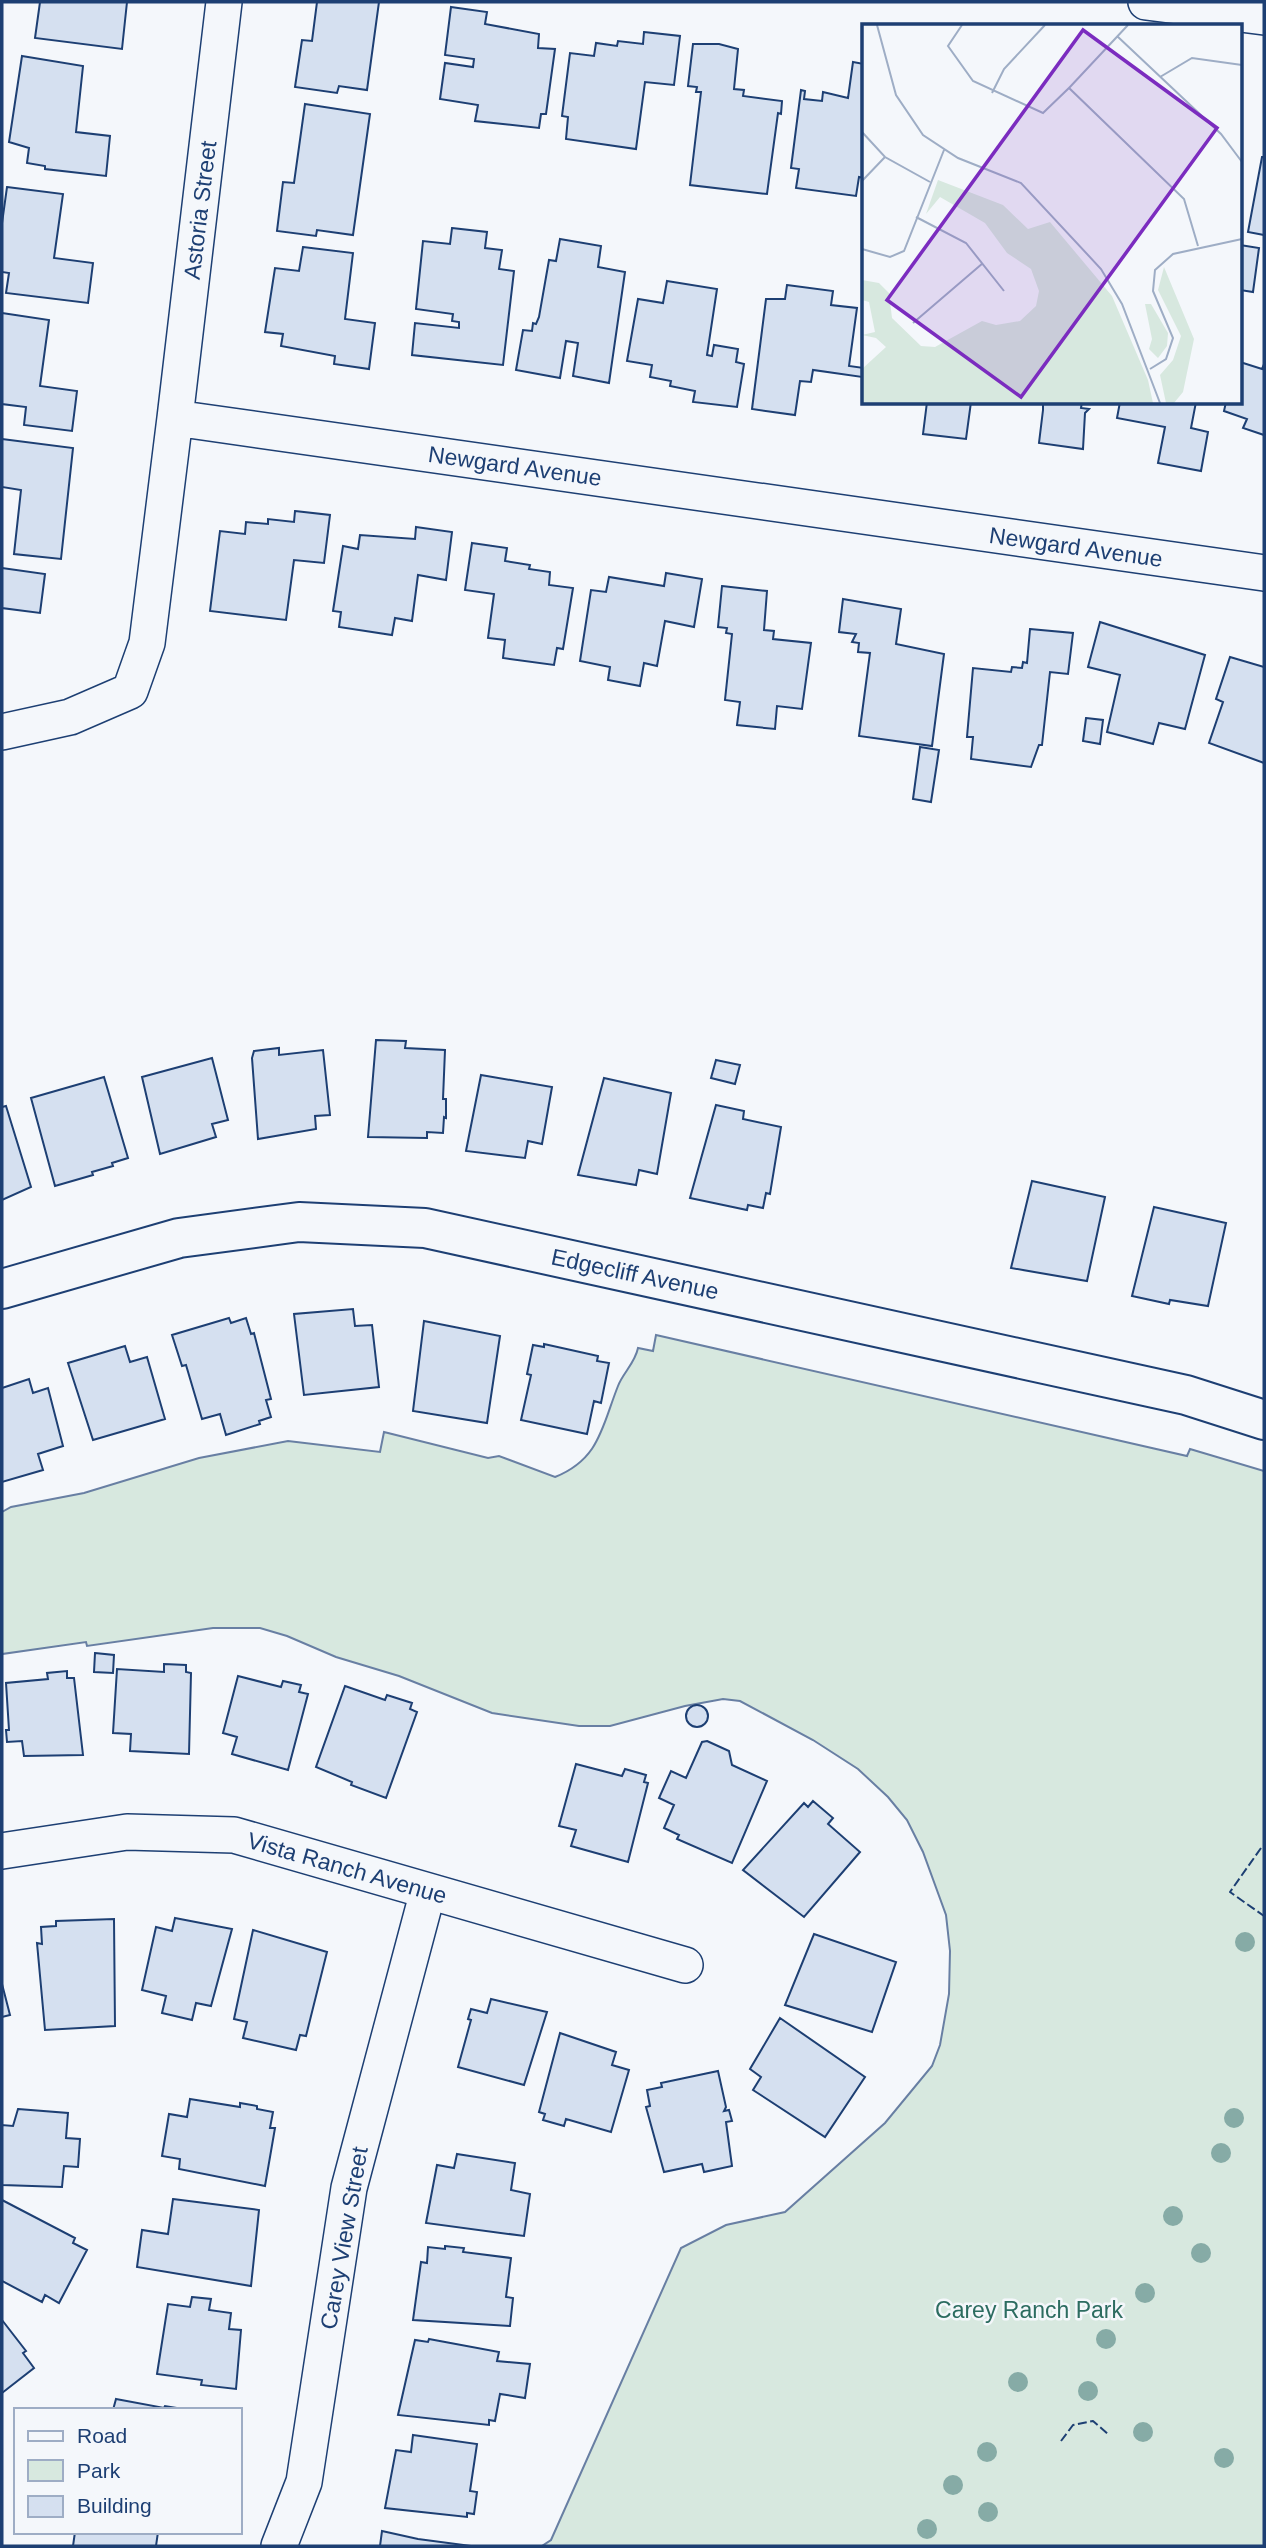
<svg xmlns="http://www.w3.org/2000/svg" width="1266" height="2548" viewBox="0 0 1266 2548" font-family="Arial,sans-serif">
<rect width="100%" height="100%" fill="#f4f7fb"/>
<!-- green -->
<path fill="#d7e8df" stroke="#687fa3" stroke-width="2" d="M656 1335 1187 1456 1190 1449 1264 1471V2546H542L551 2540 681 2248 726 2225 785 2212 885 2123 932 2066 940 2045 949 1994 950 1951 946 1915 923 1852 907 1820 888 1797 858 1769 813 1740 740 1701 723 1699 685 1706 610 1726H579L492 1713 399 1676 336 1657 287 1636 260 1628H213L87 1646 86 1642 2 1654V1512L11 1507 84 1493 199 1458 288 1441 380 1452 384 1432 488 1458 499 1456 555 1477C600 1459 602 1426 618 1386 623 1373 635 1363 638 1348L653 1351Z"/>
<!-- building -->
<path fill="#d5e0f0" stroke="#1d3f73" stroke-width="2" d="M40 2H127L122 49 35 38Z
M317 2H379L367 90 339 86 337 93 295 87 302 40 312 41Z
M451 7 487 12 485 24 539 34 538 48 555 49 546 114H541L539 128 475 121 478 105 440 99 445 63 473 67 474 59 445 55Z
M644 32 680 36 674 85 645 82 636 149 566 139 568 117 562 116 570 53 594 56 596 43 617 46 618 41 643 44Z
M693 44H719L738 49 734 89 744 90 743 96 782 101 781 114 778 113 767 194 690 185 701 92H696L697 87 688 86Z
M22 56 83 66 76 132 110 136 106 176 45 169V166L27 163 29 148 9 142Z
M853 62 864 64V178L859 177 856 196 796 188 799 169 791 168 801 90 805 91 804 99 822 101 823 92 848 98Z
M305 104 370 114 353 235 317 230 316 236 277 231 283 182 294 183Z
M1262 157H1264V235L1248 232Z
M7 187 63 194 54 258 93 263 88 303 6 293 9 273 2 272V223Z
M452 228 487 232 485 248 502 250 499 269 514 271 503 365 412 355 415 323 459 328V322L452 321 453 314 416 309 423 241 450 244Z
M560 239 601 246 598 267 625 272 609 383 573 376 578 343 566 341 560 378 516 370 523 330 532 331 533 323 536 324 539 317 549 260 556 261Z
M1240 245 1259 248 1253 292 1240 290Z
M303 247 353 253 345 319 375 323 369 369 334 364 335 356 281 346 283 334 265 332 275 268 299 271Z
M667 281 717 289 707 355 712 356 714 345 738 349 736 362 744 364 737 407 693 402 695 391 670 386 671 381 650 377 652 365 627 361 638 299 663 303Z
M787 285 833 291 831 305 857 308 849 366 864 368 862 377 813 370 811 382 800 381 795 415 752 409 766 299H785Z
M2 313 49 320 40 386 77 391 72 431 24 425 26 407 2 404Z
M1240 362 1262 369 1264 364V435L1243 428 1247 419 1224 411 1226 402H1240Z
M927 402H971L966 439 923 434Z
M1037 402H1082L1081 408 1089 409 1085 413 1083 449 1039 443 1043 410V403Z
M1120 402H1196L1191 428 1208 432 1201 471 1158 463 1165 427 1117 418Z
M2 439 73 448 61 559 14 554 21 490 2 487Z
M295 511 330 515 324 563 294 560 286 620 210 611 220 531 245 534 246 522 268 524V519L294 522Z
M416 527 452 532 446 580 418 575 412 621 395 618 392 635 339 627 341 612 333 611 343 546 358 549 360 535 415 539Z
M472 543 507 548 505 561 530 565 529 569 550 572 549 585 573 588 563 649 557 648 554 665 503 658 505 640 488 638 494 594 465 590Z
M2 568 45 574 40 613 2 608Z
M666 573 702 579 694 627 665 621 657 666 644 663 640 686 608 680 610 667 580 661 591 590 606 592 609 577 664 586Z
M722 586 767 591 764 630 774 631 773 639 811 643 802 709 777 706 775 729 737 725 740 702 725 700 732 634 726 633 727 628 718 627Z
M843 599 901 609 896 644 944 654 932 746 859 736 870 653 858 652 859 643 852 642 856 634 839 632Z
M1100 622 1205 655 1185 729 1159 723 1153 744 1107 732 1120 675 1088 667Z
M1030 629 1073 633 1068 674 1050 672 1042 745H1039L1031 767 971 759 973 737H967L973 668 1011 672 1012 667 1022 668 1023 662 1027 663Z
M1230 657 1264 667V763L1209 743 1223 702 1216 699Z
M1086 718 1103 720 1100 744 1083 741Z
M920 747 939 750 931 802 913 799Z
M376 1040 406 1041 405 1048 445 1050 443 1099H446V1118L444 1117 443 1133 427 1132V1138L368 1137Z
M279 1048V1055L323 1050 330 1115 315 1116 316 1129 258 1139 252 1058 254 1051Z
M212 1058 228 1120 212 1124 216 1137 160 1154 142 1077Z
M716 1060 740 1065 735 1084 711 1078Z
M481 1075 552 1087 542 1144 528 1141 525 1158 466 1151Z
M104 1077 128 1158 112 1163 113 1166 92 1172 93 1175 55 1186 31 1098Z
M604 1078 671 1093 657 1174 639 1170 636 1185 578 1175Z
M716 1105 744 1111 743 1119 781 1127 770 1194 766 1193 763 1208 748 1205 747 1210 690 1198Z
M6 1106 31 1187 2 1200V1107Z
M1032 1181 1105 1197 1087 1281 1011 1268Z
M1154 1207 1226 1223 1208 1306 1170 1300 1169 1304 1132 1296Z
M353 1309 355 1326 372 1325 379 1387 304 1395 294 1314Z
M229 1318 231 1323 246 1318 251 1334 254 1333 271 1399 266 1400 271 1417 259 1421 260 1424 226 1435 220 1414 202 1419 186 1365 182 1366 172 1335Z
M424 1321 500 1336 487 1423 413 1411Z
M544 1344 598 1356 597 1361 609 1363 601 1403 594 1401 587 1434 521 1420 531 1375 527 1374 533 1345 544 1347Z
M125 1346 130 1362 147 1357 165 1419 93 1440 68 1363Z
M29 1379 33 1393 48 1388 63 1446 38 1454 43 1470 2 1482V1388Z
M95 1653 114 1655 113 1673 94 1672Z
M164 1664 186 1665V1672L191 1673 189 1754 130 1751 131 1734 113 1733 117 1669 164 1672Z
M67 1671V1678H74L83 1755 24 1756 22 1741 7 1742 6 1730H9L6 1683 48 1679 47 1673Z
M238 1676 281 1687 283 1681 301 1685 299 1692 308 1694 288 1770 232 1754 237 1737 223 1733Z
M345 1686 385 1700 387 1695 412 1703 410 1709 417 1712 386 1798 351 1785 352 1782 316 1767Z
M686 1716a11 11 0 1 1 22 0a11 11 0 1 1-22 0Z
M707 1741 729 1751 732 1765 767 1781 732 1863 677 1839 679 1835 664 1828 674 1805 659 1798 671 1771 686 1778 702 1742Z
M576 1764 622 1776 625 1769 646 1775 644 1782 648 1783 628 1862 571 1846 576 1830 559 1826Z
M813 1801 833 1818 828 1824 860 1852 804 1917 743 1870 804 1803 808 1807Z
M175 1918 232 1929 211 2006 196 2003 192 2020 162 2013 166 1996 142 1990 156 1927 172 1931Z
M114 1919 115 2026 45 2030 37 1943 42 1944 41 1927 56 1926V1921Z
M253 1930 327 1952 306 2036 300 2035 296 2050 243 2038 247 2022 234 2019Z
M814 1934 896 1962 872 2032 785 2005Z
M2 1984 10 2015 2 2017Z
M491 1999 547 2012 524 2085 458 2067 471 2020 468 2019 471 2009 487 2013Z
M780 2018 865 2077 825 2137 753 2090 761 2077 750 2069Z
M560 2033 616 2052 612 2065 629 2070 611 2132 566 2119 564 2126 543 2120 545 2114 539 2112Z
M718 2071 726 2107 724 2111 729 2110 732 2121 726 2122 732 2166 704 2172 702 2164 664 2172 646 2107 650 2106 647 2090 662 2087 661 2083Z
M190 2099 240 2107V2103L257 2106V2109L273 2112 270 2128H275L265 2186 179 2169 180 2159 162 2156 169 2114 187 2117Z
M18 2109 68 2113 66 2138 80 2139 78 2167 64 2166 62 2187 2 2185V2125L13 2126Z
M457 2154 515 2163 511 2190 530 2194 524 2236 426 2223 437 2165 454 2168Z
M173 2199 259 2210 251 2286 137 2267 142 2230 168 2234Z
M2 2200 75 2238 73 2243 87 2250 59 2303 45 2295 42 2302 2 2281Z
M445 2246 464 2248 463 2252 511 2258 506 2297 513 2298 510 2326 413 2320 421 2262 427 2263 428 2247 445 2249Z
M192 2297 211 2299 209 2310 231 2313 229 2329 241 2330 236 2389 201 2385 202 2380 157 2374 168 2304 190 2307Z
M2 2320 26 2351 23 2353 34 2368 2 2393Z
M429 2339 499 2352 497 2361 530 2364 525 2398 500 2394 495 2421 489 2420V2425L398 2415 415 2340 428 2342Z
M116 2399 164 2408 165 2406 183 2409 113 2410Z
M413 2435 477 2444 470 2491 477 2492 474 2514 467 2513V2517L385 2508 396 2450 411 2452Z
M382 2531 418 2539 471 2546H380Z
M75 2532H158L156 2546H73Z"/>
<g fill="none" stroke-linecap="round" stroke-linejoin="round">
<defs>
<path id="street" d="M1146 2 1264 17
M175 418 224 2
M2 732 70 717 130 691 147 643 175 418 1264 573
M2 1851 127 1832 234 1835 685 1965
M279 2546 304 2482 349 2188 428 1891"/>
<path id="secondary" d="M2 1289 179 1238 299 1222 425 1228 1186 1395 1264 1420"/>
</defs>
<!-- street casing -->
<use href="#street" stroke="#1d3f73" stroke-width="38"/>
<!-- secondary casing -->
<use href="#secondary" stroke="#1d3f73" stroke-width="42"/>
<!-- street -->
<use href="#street" stroke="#f4f7fb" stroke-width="35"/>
<!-- secondary -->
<use href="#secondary" stroke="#f4f7fb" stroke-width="38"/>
<!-- fence -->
<path stroke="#1d3f73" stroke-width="2" stroke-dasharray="9 3.5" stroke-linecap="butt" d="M1261 1848 1230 1892 1264 1916
M1061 2441 1073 2425 1093 2421 1108 2434"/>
</g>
<!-- trees -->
<g fill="#86aba6">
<circle cx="1245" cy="1942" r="10"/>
<circle cx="1234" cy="2118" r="10"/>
<circle cx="1221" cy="2153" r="10"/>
<circle cx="1173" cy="2216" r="10"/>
<circle cx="1201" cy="2253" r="10"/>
<circle cx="1145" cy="2293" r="10"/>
<circle cx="1106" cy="2339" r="10"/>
<circle cx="1018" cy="2382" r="10"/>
<circle cx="1088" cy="2391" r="10"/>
<circle cx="1143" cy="2432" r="10"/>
<circle cx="987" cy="2452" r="10"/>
<circle cx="1224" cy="2458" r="10"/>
<circle cx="953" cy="2485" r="10"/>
<circle cx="988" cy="2512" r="10"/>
<circle cx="927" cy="2529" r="10"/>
</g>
<g text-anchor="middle" stroke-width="5" stroke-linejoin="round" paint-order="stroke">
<!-- street labels -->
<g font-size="23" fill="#1d3f73" stroke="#f4f7fb">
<text transform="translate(200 210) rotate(-83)" y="8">Astoria Street</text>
<text transform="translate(515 466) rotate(8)" y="8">Newgard Avenue</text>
<text transform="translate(1076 547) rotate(8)" y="8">Newgard Avenue</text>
<text transform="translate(635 1274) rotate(12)" y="8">Edgecliff Avenue</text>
<text transform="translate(347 1868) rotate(16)" y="8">Vista Ranch Avenue</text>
<text transform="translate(344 2238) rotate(-80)" y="8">Carey View Street</text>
</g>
<!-- park labels -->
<g font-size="23" fill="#2c6c60" stroke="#f4f7fb">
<text x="1029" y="2318">Carey Ranch Park</text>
</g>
</g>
<!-- overview -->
<g transform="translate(862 24)">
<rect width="380" height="380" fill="#f4f7fb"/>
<path d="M76 156 141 181 166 205 188 198 250 272 286 356 291 379H0V345L24 323 14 314 0 311 13 308 7 278 0 276V256L17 259 27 269 30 294 59 322 73 323 120 297 134 301 158 297 174 282 177 267 169 245 145 229 123 199 78 173 64 190ZM302 243 332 315 321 368 312 379H304L298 351 311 336 319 312 296 266ZM283 280H289L306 309 305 322 296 334 287 325 290 315Z" fill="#d7e8df"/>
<path fill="none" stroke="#9eadc5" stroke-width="2" d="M15 1 34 71 61 111 96 134 159 159 239 245 260 280 298 379M100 1 86 22 111 57 181 89 207 64 322 175 336 222M255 12 359 110 380 138M298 53 330 34 380 41M207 64 266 1M130 69 142 45 183 1M0 108 23 133 68 158M0 157 23 133M54 193 104 219 142 267M0 225 28 233 42 227 82 126M51 299 121 239M288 345 304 335 311 314 291 267 293 246 311 230 380 215"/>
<path fill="#7b2cbf" fill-opacity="0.15" stroke="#7b2cbf" stroke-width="3.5" d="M221 6 355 104 159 373 25 276Z"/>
<rect width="380" height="380" fill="none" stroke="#1d3f73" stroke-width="3.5"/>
</g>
<!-- border -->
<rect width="1266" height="2548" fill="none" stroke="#1d3f73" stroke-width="7"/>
<!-- legend -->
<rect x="14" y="2408" width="228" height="126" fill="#f4f7fb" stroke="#9eadc5" stroke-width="2"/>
<rect x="28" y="2431" width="35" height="10" fill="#f4f7fb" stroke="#9eadc5" stroke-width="2"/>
<text x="77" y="2443" font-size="21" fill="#1d3f73">Road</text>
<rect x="28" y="2460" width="35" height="21" fill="#d7e8df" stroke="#9eadc5" stroke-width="2"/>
<text x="77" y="2478" font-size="21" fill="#1d3f73">Park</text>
<rect x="28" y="2496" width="35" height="21" fill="#d5e0f0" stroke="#9eadc5" stroke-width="2"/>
<text x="77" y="2513" font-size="21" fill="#1d3f73">Building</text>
</svg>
